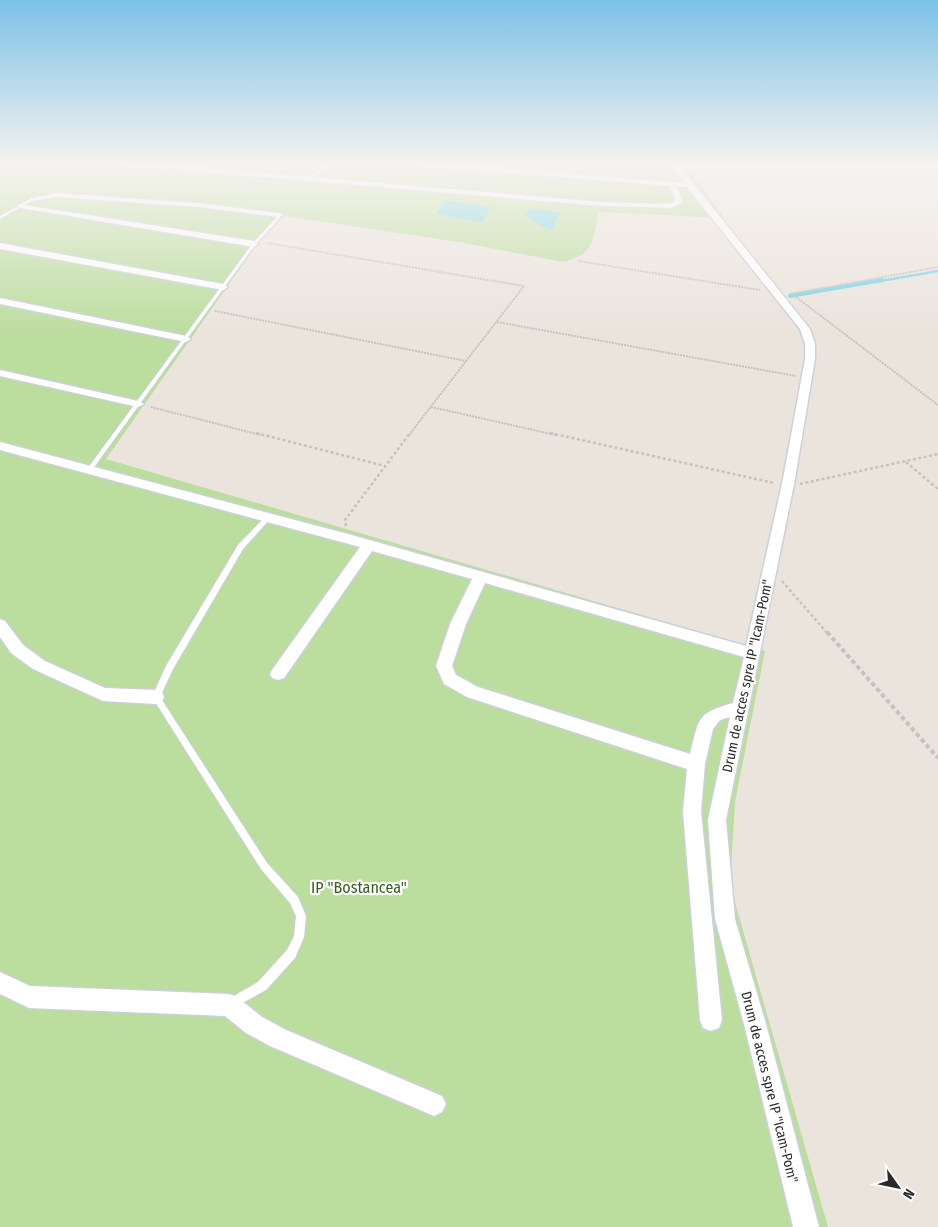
<svg xmlns="http://www.w3.org/2000/svg" width="938" height="1227" viewBox="0 0 938 1227" font-family="'Fira Sans Condensed',sans-serif">
<rect width="100%" height="100%" fill="#ebe4dd"/>
<!-- green -->
<path fill="#bbdd9e" d="M0 163H684L724 218 599 212C592 241 595 254 563 262L459 242 284 216 258 243 106 459 765 651 735 802 730 885 828 1227H0Z"/>
<!-- water -->
<path fill="#79d5e5" d="M444 200 490 207 483 222 436 214Z
M529 209 561 212 552 230 543 227 525 215Z"/>
<g fill="none" stroke-linecap="round" stroke-linejoin="round">
<!-- stream-far1 -->
<path stroke="#79d5e5" stroke-width="2.5" d="M875 282 938 271"/>
<!-- stream -->
<path stroke="#79d5e5" stroke-width="4" d="M790 296 882 280"/>
<defs>
<path id="lane" d="M328 163H332L311 180H309V178Z
M32 198 35 199 0 219V216Z
M278 214H280V218L255 245 92 470H88V468L253 243 277 217Z
M266 516H268L271 518 243 549 173 669 160 697 267 863 298 897 306 916 304 937 295 958 266 990 231 1009 227 1008 226 1004 227 1000 258 982 287 950 294 936 296 916 290 903 261 869 152 697 166 666 238 545Z"/>
<path id="street" d="M118 163H148L602 202 670 204 675 201 670 186 414 165 411 163H442L685 183 674 169V163H681L682 169 693 183 810 329 815 344V359L795 479 726 820 735 919 766 1024 819 1227H793L744 1024 715 919 708 820 730 717 720 720 713 729 705 764 701 811 722 1020 719 1028 711 1031 703 1028 700 1020 683 811 687 769 467 697 444 684 436 666 450 624 472 579 372 551 284 678 278 680 272 678 270 674 272 670 360 547 0 450V442L348 534 746 646 783 479 805 359V344L800 329 687 187H677L683 202 671 208 602 206 121 165ZM485 583 744 657 733 703C696 713 699 719 690 754L478 687 456 675 452 666 466 624Z
M894 163 938 164V168L897 165Z
M55 193 198 203 279 213 283 215 279 217 198 207 55 197 33 201 29 199Z
M18 204 254 241 258 244 254 247 21 208H18Z
M0 243 223 284 228 287 223 290 0 249Z
M0 298 186 336 191 339 186 342 0 304Z
M0 370 138 401 144 404 138 407 0 376Z
M0 619 5 621 23 645 45 661 105 688 156 690 162 692 164 697 162 702 156 704 103 701 33 669 11 653 0 637Z
M0 972 30 986 229 994 237 997 262 1017 286 1030 442 1096 446 1104 442 1112 434 1116 270 1046 246 1033 225 1016 29 1008 0 994Z"/>
</defs>
<!-- lane casing -->
<use href="#lane" stroke="#ccd0db" stroke-width="2"/>
<!-- street casing -->
<use href="#street" stroke="#ccd0db" stroke-width="3"/>
<!-- path-far2 -->
<path stroke="#c3c3c3" stroke-width="2" stroke-dasharray="2 1" stroke-linecap="butt" d="M267 243 524 286 409 435
M578 261 760 290
M790 294 938 267
M796 297 938 405
M215 311 466 361
M497 322 796 376
M151 407 261 435
M431 407 556 435"/>
<!-- path-far1 -->
<path stroke="#c3c3c3" stroke-width="2.5" stroke-dasharray="3 2.5" stroke-linecap="butt" d="M256 433 385 466
M550 433 774 483
M906 462 938 489
M800 484 938 454
M346 526 345 520 410 433
M782 581 828 634"/>
<!-- path -->
<path stroke="#c3c3c3" stroke-width="4" stroke-dasharray="4.5 3" stroke-linecap="butt" d="M827 632 938 758"/>
<!-- lane -->
<use href="#lane" fill="#fff" fill-rule="evenodd"/>
<!-- street -->
<use href="#street" fill="#fff" fill-rule="evenodd"/>
</g>
<!-- sky -->
<linearGradient id="sky" x2="0" y2="1"><stop stop-color="#7bc1e7"/><stop offset="0.49" stop-color="#f6f3f0"/><stop offset="1" stop-color="#f6f3f0" stop-opacity="0"/></linearGradient>
<rect width="938" height="335" fill="url(#sky)"/>
<g text-anchor="middle" stroke-width="4.5" stroke-linejoin="round" paint-order="stroke">
<!-- street labels -->
<g font-size="14" fill="#2a2a2a" stroke="#fff">
<text transform="translate(747 676) rotate(-78)" y="5">Drum de acces spre IP "Icam-Pom"</text>
<text transform="translate(770 1087) rotate(76)" y="5">Drum de acces spre IP "Icam-Pom"</text>
</g>
<!-- near-park labels -->
<g font-size="16" fill="#356220" stroke="#fff">
<text x="359" y="893">IP "Bostancea"</text>
</g>
</g>
<!-- north arrow -->
<g transform="translate(898 1187) rotate(123)" stroke="#ffffff" stroke-width="4" paint-order="stroke">
<path d="M0-4L9 19L0 12L-9 19Z" fill="#2a2a2a"/>
<text y="-8" font-size="14" font-weight="bold" text-anchor="middle" fill="#2a2a2a">N</text>
</g>
</svg>
